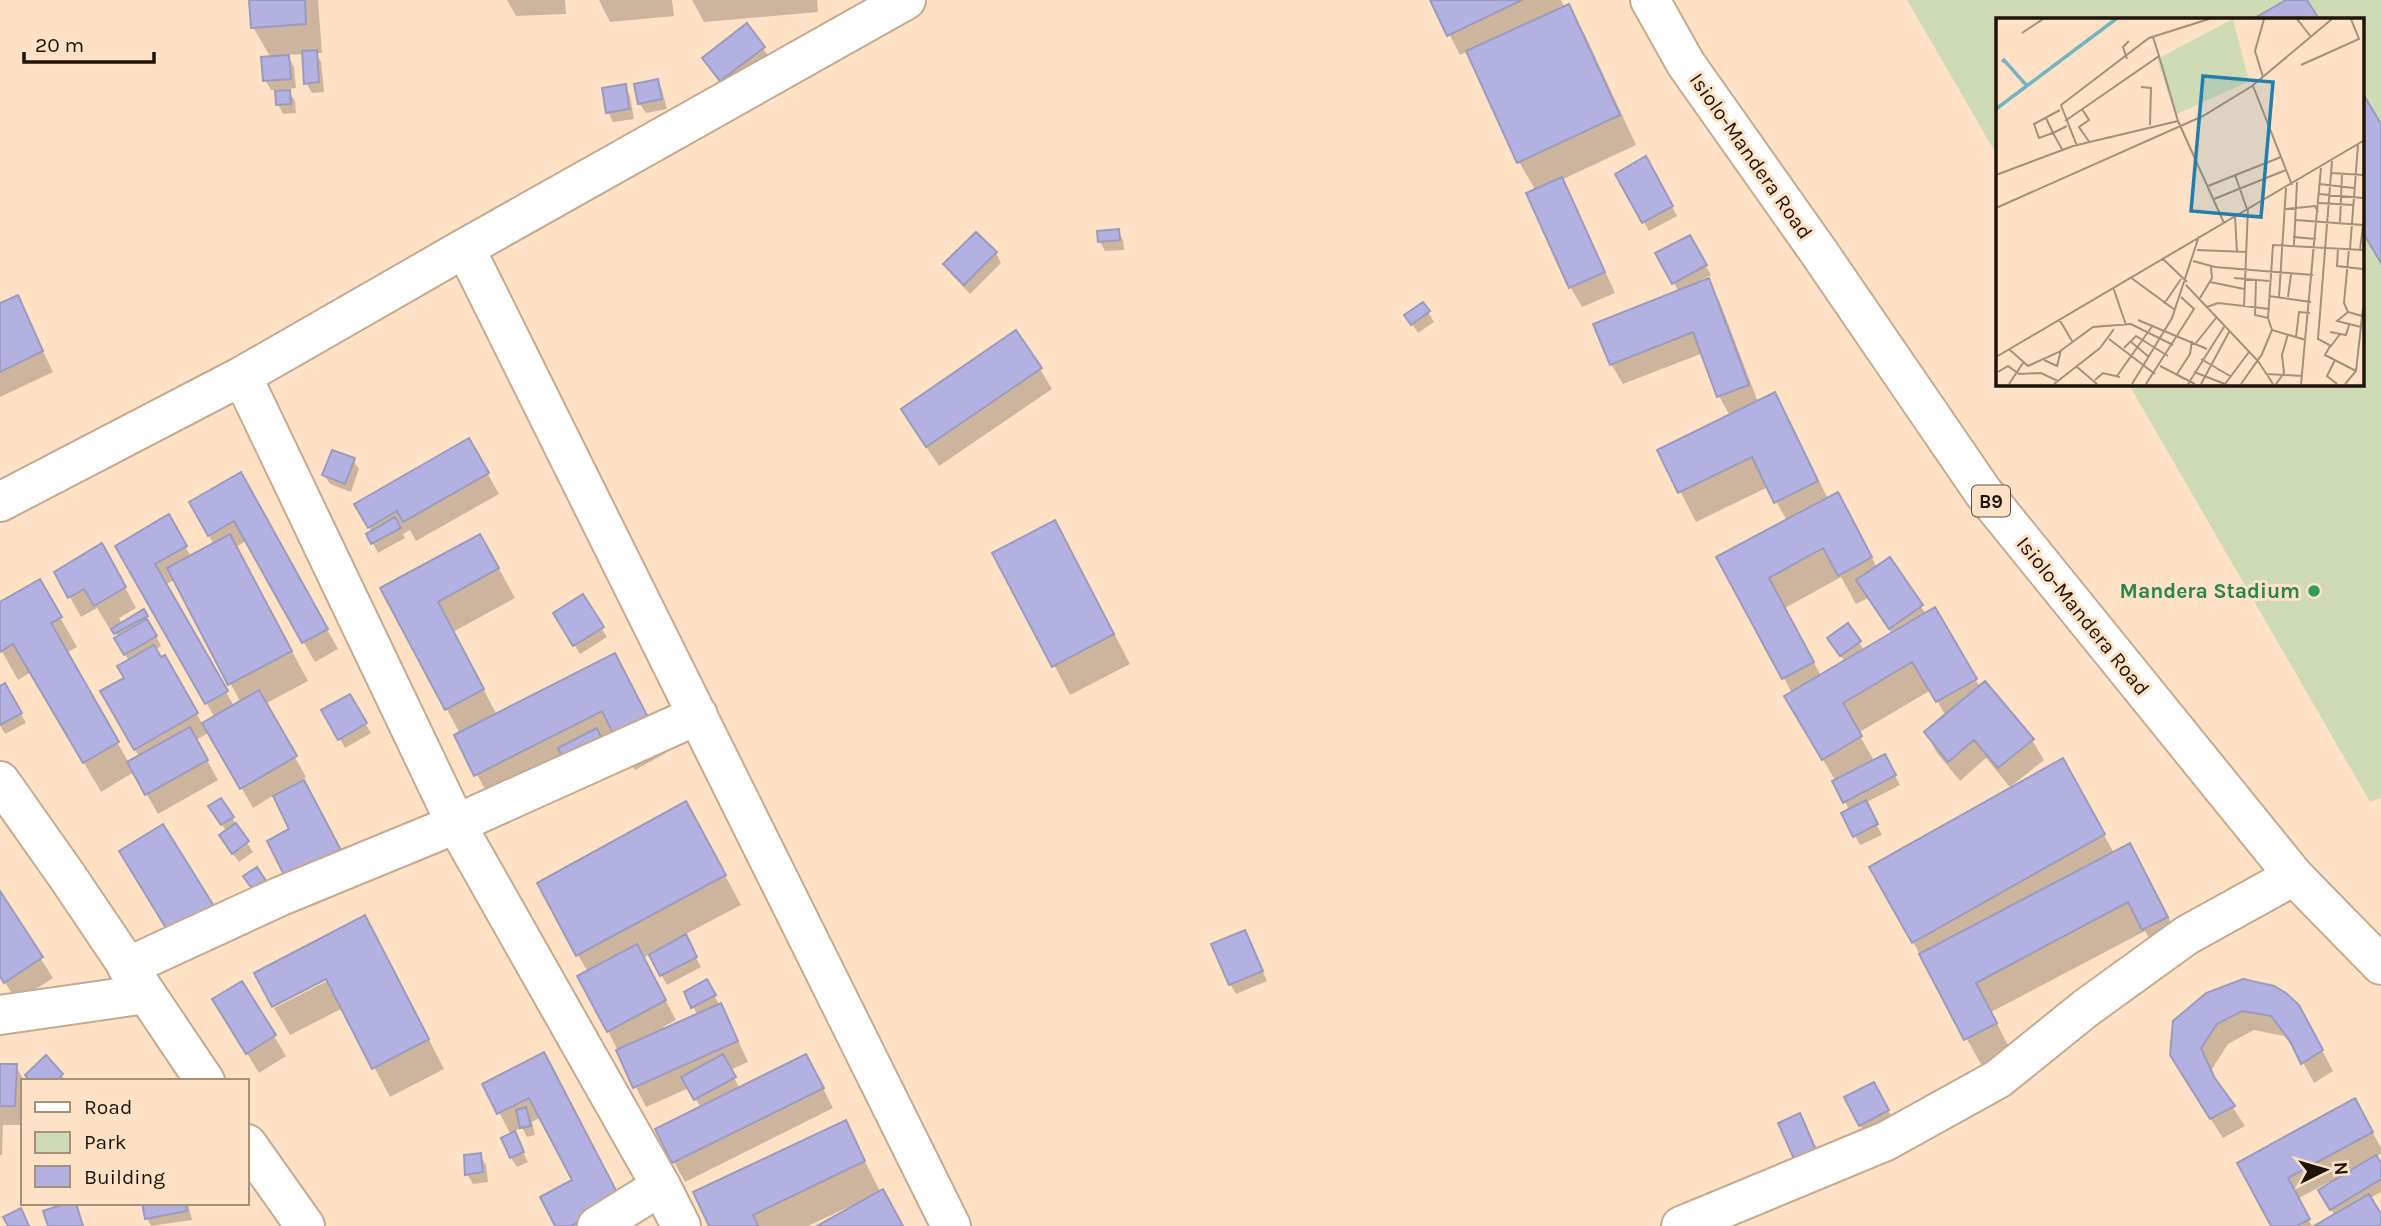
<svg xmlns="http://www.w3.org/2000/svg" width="2381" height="1226" viewBox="0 0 2381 1226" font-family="Karla,sans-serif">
<rect width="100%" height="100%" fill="#ffe2c5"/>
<!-- green -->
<path fill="#cfdbb5" d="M1907 0H2381V798L2370 802 2128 383H2362V19H1998V157Z"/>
<!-- shadow -->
<path fill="#0003" fill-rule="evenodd" d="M251 0H318L322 53H316L321 62 324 92 312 93 306 83 304 54 287 55 294 67 296 88 287 89 295 101 296 113 283 114 278 104 277 90H271L265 80 271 58 253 27Z
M507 0H565L566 14 516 16Z
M599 0H672L674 16 610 22Z
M692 0H817L818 12 704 22Z
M1432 0H1561L1565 8 1568 6 1585 35 1636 145 1561 180 1572 199 1615 293 1582 307 1571 288 1529 194 1536 191 1519 162 1468 51 1460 55Z
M763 48 769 57 726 90 704 59Z
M657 81 662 90 667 109 646 113 640 104 636 85Z
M625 86 630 96 634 119 613 122 608 112Z
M2362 95 2381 127V260L2362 228Z
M1645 158 1677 216 1649 231 1617 175Z
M1118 231 1123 240 1124 250 1105 251 1100 242Z
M1689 237 1711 275 1700 281 1701 283 1708 281 1719 300 1758 402 1775 394 1791 423 1828 499 1854 523 1877 568 1889 559 1926 614 1934 609 1980 687 2032 740 2044 760 2010 787 1986 758 1960 781 1937 753 1926 733 1946 716 1931 690 1858 733 1875 762 1890 766 1900 785 1865 803 1882 835 1860 845 1855 836 1849 810 1836 782 1786 696 1792 693 1719 558 1787 521 1768 487 1696 522 1659 450 1730 416 1719 396 1703 353 1623 384 1611 364 1679 292 1658 254ZM1841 577 1856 604 1868 598 1892 634 1864 650 1848 625 1835 648 1845 662 1821 676 1785 608Z
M996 253 1001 263 970 294 951 274 946 265Z
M17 297 53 372 0 397V305Z
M1423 304 1434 322 1418 333 1407 316Z
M1040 369 1052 389 939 466 914 429Z
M469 440 499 494 416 541 410 530 403 534 405 538 378 553 368 534 372 532 357 505Z
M353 460 359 469 351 492 330 484 324 475Z
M241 475 338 649 315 662 246 541 236 547 308 681 265 704 306 777 302 780 314 802 292 830 274 795 253 808 210 732 196 740 218 780 158 814 134 772 101 792 31 672 18 680 0 648V604L39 581 77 647 66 653 129 763 139 757 103 692 126 678 129 661 116 639 118 638 116 634 111 631 97 608 81 617 56 572 113 565 136 608 119 618 122 624 144 612 161 646 155 650 160 659 164 657 203 725 215 718 117 546 168 517 191 557 214 545 191 503ZM174 580 241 703 234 706 165 585Z
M1071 551 1130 664 1070 695 995 554Z
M497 565 515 598 453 632 497 715 614 655 666 753 635 770 618 740 493 804 456 736 460 734 383 589Z
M583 597 607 637 580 654 556 614Z
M5 685 26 723 5 734 0 725V688Z
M349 696 371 733 345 748 324 711Z
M2079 790 2114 853 2130 845 2184 947 2161 959 2145 931 1991 1012 2012 1053 1983 1068 1872 868Z
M218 817 232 818 253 852 239 862 226 845 227 833Z
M702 832 741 905 684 935 701 967 667 985 650 954 643 958 676 1020 663 1027 664 1030 698 1015 693 1007 706 981 731 1025 748 1062 730 1070 740 1089 817 1076 833 1108 685 1182 674 1162 701 1108 689 1088 646 1107 608 1031 588 972 578 955Z
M0 894 53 978 17 1001 0 975Z
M1250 942 1267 981 1236 994 1230 984Z
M381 946 444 1069 390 1097 343 1008 290 1035 274 1008 335 977 333 973Z
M242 983 286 1056 259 1073 226 1019Z
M2285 994 2310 1027 2333 1071 2314 1083 2299 1055 2284 1036 2254 1030 2228 1044 2212 1069 2220 1088 2245 1126 2223 1138 2183 1076 2175 1022Z
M543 1054 620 1226H557L575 1181 541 1117 532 1122 535 1135 527 1137 522 1127 513 1132 528 1162 517 1167 511 1158 503 1138 511 1135 484 1084Z
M46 1058 62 1075 65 1081H30Z
M0 1066H16L24 1081 23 1125H3L2 1155H0Z
M1879 1093 1893 1120 1866 1134 1860 1125Z
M2366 1120 2381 1148V1154L2375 1157 2381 1167V1192L2370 1198 2381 1217V1226H2318L2335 1216 2320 1191 2331 1184 2329 1182 2297 1199 2312 1226H2273L2239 1163Z
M845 1123 881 1193 902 1226H821L860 1204 859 1202 808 1226H711Z
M480 1155 486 1165 488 1182 473 1184 467 1174Z
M144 1203H188L192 1220 151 1226 147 1218Z"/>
<!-- building -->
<path fill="#b2b1e1" stroke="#9b9bbd" stroke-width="2" d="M249 0H305L306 24 251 28Z
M1430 0H1522L1447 36Z
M2286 0H2307L2319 19H2253Z
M1569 4 1620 115 1517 163 1466 51Z
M747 23 765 47 720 81 702 58Z
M317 50 319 82 304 84 302 51Z
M289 55 291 79 263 81 261 57Z
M658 79 662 99 638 104 634 84Z
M626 84 629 109 606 113 602 88Z
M290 90 291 104 276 105 275 91Z
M2362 92 2381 124V263L2362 231Z
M1646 156 1673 206 1642 223 1615 174Z
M1562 177 1605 272 1569 288 1526 193Z
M1119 229 1120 240 1098 242 1097 231Z
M976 232 997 252 964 285 943 264Z
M1690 235 1707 265 1672 284 1655 253Z
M1709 278 1749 385 1717 397 1693 332 1610 365 1593 324Z
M18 295 43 351 0 372V303Z
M1423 302 1430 311 1411 325 1404 315Z
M1016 330 1042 368 926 447 901 409Z
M1775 392 1818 481 1774 503 1752 457 1678 493 1657 450Z
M469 438 489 473 403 522 397 511 368 528 354 504Z
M332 450 355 458 345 484 322 475Z
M241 472 328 629 302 643 234 521 208 536 189 502Z
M1838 492 1872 557 1838 576 1823 548 1769 578 1814 662 1782 679 1716 557Z
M169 514 187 546 155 564 228 691 205 704 115 546Z
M395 517 401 528 371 544 366 534Z
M1055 520 1114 634 1052 667 992 553Z
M230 534 292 651 228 685 167 568Z
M480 534 499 568 438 602 484 689 445 710 380 588Z
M102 543 126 587 94 606 84 589 68 598 54 572Z
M1890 557 1923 605 1889 629 1856 580Z
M40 579 62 617 51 623 119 742 83 763 13 644 0 652V602Z
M583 594 604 627 573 646 553 613Z
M1935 607 1977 679 1936 702 1912 662 1843 703 1862 736 1822 760 1784 696Z
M144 609 148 616 114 634 111 629Z
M147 619 157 636 124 655 114 638Z
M1848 623 1861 641 1840 656 1827 638Z
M154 645 161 657 165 655 198 713 134 750 100 691 124 678 117 666Z
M615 653 651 723 617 741 602 711 474 776 454 735Z
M1985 681 2034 739 1998 768 1974 740 1948 762 1924 732Z
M5 683 22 713 0 725V686Z
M259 690 297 756 240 789 202 723Z
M350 694 367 723 338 740 321 710Z
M190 727 208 760 145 795 127 762Z
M597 728 605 747 567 767 558 748Z
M1885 754 1896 775 1843 803 1832 781Z
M2063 758 2105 834 1912 943 1869 867Z
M304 780 342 852 287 881 267 841 289 829 273 796Z
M221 798 234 817 221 825 208 806Z
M1866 800 1878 824 1853 837 1841 813Z
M686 801 726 875 576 956 537 883Z
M236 823 249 841 232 854 219 835Z
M163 824 217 911 172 938 119 851Z
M2130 843 2168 917 2142 930 2128 902 1976 983 1997 1023 1964 1040 1919 954Z
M257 867 268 884 255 893 243 876Z
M0 891 43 957 4 983 0 976Z
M365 915 429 1039 372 1069 326 979 272 1007 254 973Z
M1245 930 1263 971 1229 985 1211 944Z
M686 934 697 957 660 976 649 955Z
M637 944 666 1000 607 1032 577 976Z
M707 979 716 995 691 1008 684 992Z
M2243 979 2274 986 2286 993 2299 1005 2323 1050 2301 1064 2290 1041 2271 1016 2242 1011 2217 1024 2201 1048 2214 1077 2235 1106 2210 1119 2170 1055 2173 1021 2206 993Z
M242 981 276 1035 246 1054 212 999Z
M721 1003 738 1041 633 1088 616 1050Z
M544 1052 621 1200 571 1226H555L540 1197 572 1180 529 1098 497 1114 482 1084Z
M723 1054 736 1077 694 1100 681 1077Z
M806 1054 824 1088 672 1163 655 1129Z
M46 1055 63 1074 56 1081H30L25 1075Z
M0 1064H17L15 1106H0Z
M1874 1082 1889 1110 1859 1126 1844 1097Z
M2355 1098 2373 1132 2288 1178 2310 1219 2297 1226H2271L2237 1163Z
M526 1107 531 1126 520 1128 516 1110Z
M1800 1113 1816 1150 1794 1159 1778 1123Z
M846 1120 865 1161 753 1215 758 1226H709L693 1192Z
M515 1131 524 1152 510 1158 501 1138Z
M481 1153 483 1172 465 1175 464 1155Z
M2376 1155 2381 1163V1179L2330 1210 2318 1190Z
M883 1189 903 1226H817Z
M2369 1194 2381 1214V1226H2314Z
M67 1203H76L83 1226H48L43 1211Z
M142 1203H186L187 1211 145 1219Z
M21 1208 29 1226H8L3 1217Z"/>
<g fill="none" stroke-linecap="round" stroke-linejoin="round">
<defs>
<path id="street" d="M465 248 951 1226
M242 376 456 824 661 1186 681 1226
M0 502 242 376 465 248 906 0
M127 967 281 896 456 824 698 715
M0 1015 146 994
M597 1226 661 1186
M1681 1226 1886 1141 1998 1079 2086 1008 2187 935 2294 876"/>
<path id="secondary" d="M0 781 67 876 205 1081
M247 1144 305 1226"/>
<path id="highway" d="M1650 0 1686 64 1818 251 1983 492 2294 876 2381 965"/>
</defs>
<!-- street casing -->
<use href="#street" stroke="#c6aa8f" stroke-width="42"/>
<!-- secondary casing -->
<use href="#secondary" stroke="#c6aa8f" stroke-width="42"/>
<!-- highway casing -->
<use href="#highway" stroke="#c6aa8f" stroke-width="42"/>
<!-- street -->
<use href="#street" stroke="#fff" stroke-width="38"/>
<!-- secondary -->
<use href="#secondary" stroke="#fff" stroke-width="38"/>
<!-- highway -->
<use href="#highway" stroke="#fff" stroke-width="38"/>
</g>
<!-- markers -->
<circle fill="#2e9e5b" stroke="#ffe2c5" stroke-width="2.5" cx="2314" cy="591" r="7"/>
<g text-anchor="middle" stroke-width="6" stroke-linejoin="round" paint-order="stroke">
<!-- shield labels -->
<rect fill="#ffe2c5" stroke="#625242" stroke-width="2" x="1972" y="485.5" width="38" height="31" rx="5"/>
<g font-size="19" font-weight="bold" fill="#1e140a">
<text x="1991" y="508">B9</text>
</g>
<!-- street labels -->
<g font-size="21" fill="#1e140a" stroke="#ffe2c5">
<text transform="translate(1751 156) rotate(55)" y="7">Isiolo-Mandera Road</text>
<text transform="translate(2083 616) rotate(51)" y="7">Isiolo-Mandera Road</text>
</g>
<!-- leisure labels -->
<g font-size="21" font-weight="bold" fill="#27864d" stroke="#ffe2c5" text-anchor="end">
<text x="2300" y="598">Mandera Stadium</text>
</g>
</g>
<!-- overview -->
<g transform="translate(1996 18)">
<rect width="368" height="368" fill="#ffe2c5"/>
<path d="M237 1 253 63 179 97 161 41Z" fill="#cfdbb5"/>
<path fill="none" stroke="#76b4c4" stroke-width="3.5" d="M6 44 8 42 31 68M0 91 120 1"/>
<path fill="none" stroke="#a5907a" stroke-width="2" d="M301 1 315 19M26 15 47 1M163 38 182 103M131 41 127 29 133 23M305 47 363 21 355 1M267 59 259 33 268 1M257 68 296 167M145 69 155 70 154 107M86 91 93 102 83 109 94 125M50 100 57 115 43 120 38 106 64 92M69 103 163 38 157 19M81 128 65 87 153 20 213 1M67 133 57 115 71 108M336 143 322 321 335 328 344 316M336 155 367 157M0 157 77 128 182 103 228 205M239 157 251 191M323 166 358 170M212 168 285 139M323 176 367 180M218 181 290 152M323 185 357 187M0 190 207 98 256 68 336 1M289 191 319 188 322 194M239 198 241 234M299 202 367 207 364 232M344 204 346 156M297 219 320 221M298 227 301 164M342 230 341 248 367 251M353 231 348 285 352 294 366 298M354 231 362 127M201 232 251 234M166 240 191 264M197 243 219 249 317 257M134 259 179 292M238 260 273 263M260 262 259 297 272 300M214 264 248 271M190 267 262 343 277 366M117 269 130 307M273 278 315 284M283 279 290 170M292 279 295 256M204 280 216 260 215 249M168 286 185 261M248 288 252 190M211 289 222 285 274 291M352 294 341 303 365 309M63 301 76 323M142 302 211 331M276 312 310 322M334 314 350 317 353 307M300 319 303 294 314 295M113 321 159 356M134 323 153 339M200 325 220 300M334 328 329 337 360 353M128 330 140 318 172 338M13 331 32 348 63 334 97 309 135 306 177 327M0 339 367 123M205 341 234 358M48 342 61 348 65 332M339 342 331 358 341 366M164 348 199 366M81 349 101 366M2 354 12 348 23 356 45 355 62 363M198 354 229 366M181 356 194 336 196 323M270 356 307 358M121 358 157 307M99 362 107 355 124 359M13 366 27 345M58 366 104 330 118 311M136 366 176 300 203 218M150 366 198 291 185 279M192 366 228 309M205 366 233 314M229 366 253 334M245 366 266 336 276 312 272 300 277 227 367 232M280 366 288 355 286 337 292 316M305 366 325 150M349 366 360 353 367 290"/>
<path fill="#227eac" fill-opacity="0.15" stroke="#227eac" stroke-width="3.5" d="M207 58 277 64 265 199 195 193Z"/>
<rect width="368" height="368" fill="none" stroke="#1e140a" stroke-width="3.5"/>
</g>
<!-- legend -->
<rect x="21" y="1079" width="228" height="126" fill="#ffe2c5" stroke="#a5907a" stroke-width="2"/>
<rect x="35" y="1102" width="35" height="10" fill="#ffffff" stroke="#a5907a" stroke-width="2"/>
<text x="84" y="1114" font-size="21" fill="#1e140a">Road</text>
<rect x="35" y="1132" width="35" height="21" fill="#cfdbb5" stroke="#a5907a" stroke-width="2"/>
<text x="84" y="1149" font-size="21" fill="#1e140a">Park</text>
<rect x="35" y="1166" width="35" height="21" fill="#b2b1e1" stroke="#a5907a" stroke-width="2"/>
<text x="84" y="1184" font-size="21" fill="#1e140a">Building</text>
<!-- north arrow -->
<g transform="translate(2325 1170) rotate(85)" stroke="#ffe2c5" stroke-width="5" paint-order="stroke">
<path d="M0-5L12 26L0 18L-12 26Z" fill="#1e140a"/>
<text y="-10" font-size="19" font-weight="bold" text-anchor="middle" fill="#1e140a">N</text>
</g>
<!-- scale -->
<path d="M24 52v10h130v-10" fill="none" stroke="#1e140a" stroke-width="3.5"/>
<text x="35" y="52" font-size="21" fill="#1e140a" stroke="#ffe2c5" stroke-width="5" paint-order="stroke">20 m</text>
</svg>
